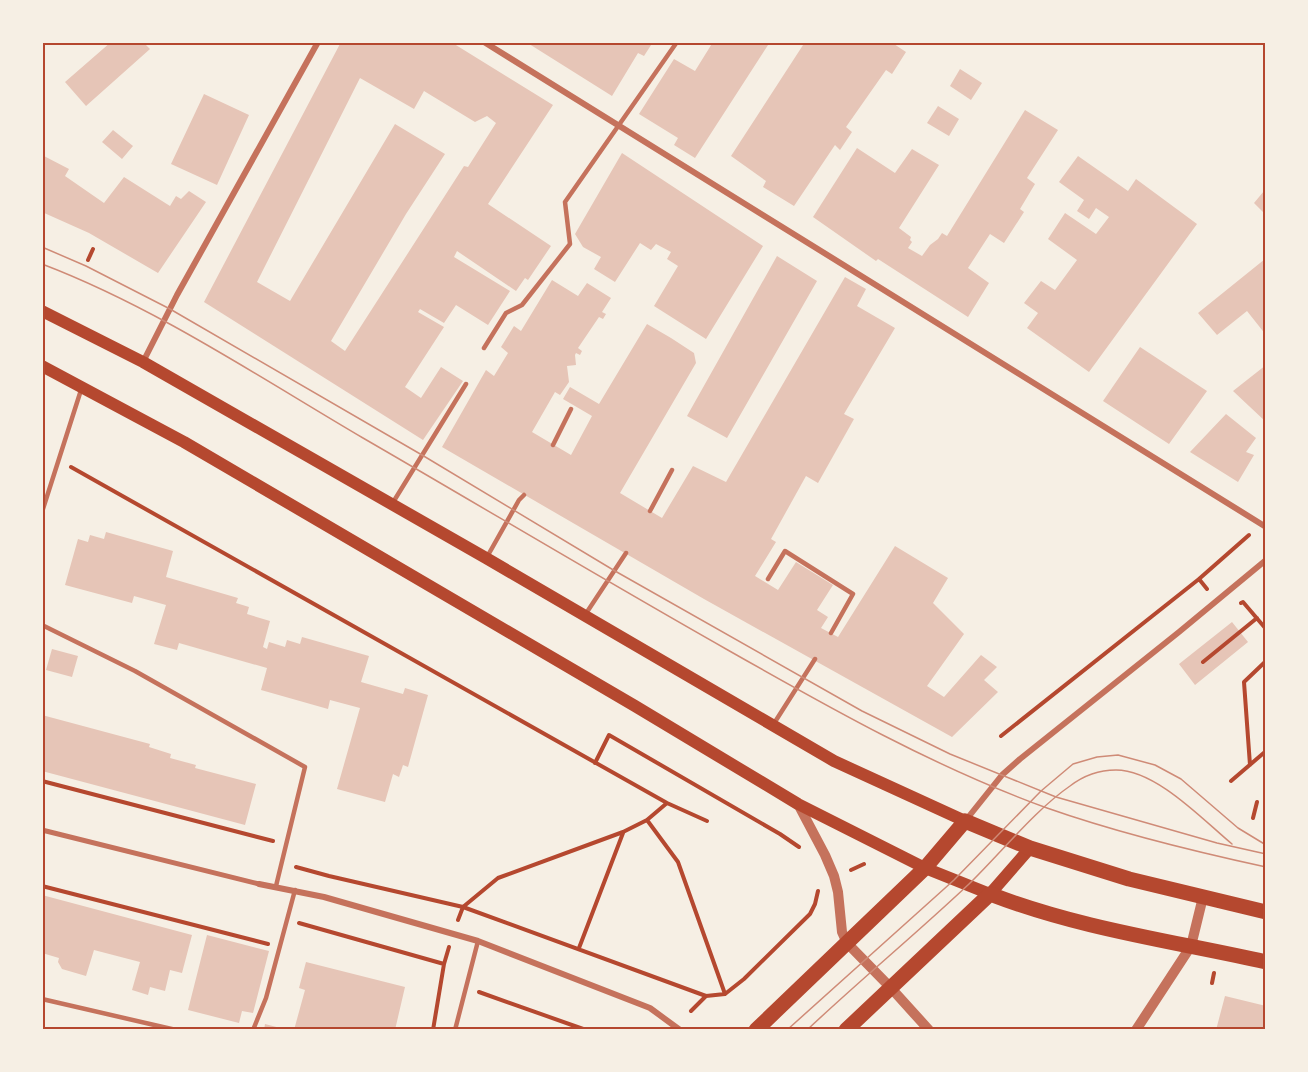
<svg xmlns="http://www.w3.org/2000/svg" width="1308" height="1072" viewBox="0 0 1308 1072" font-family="'Alegreya Sans',sans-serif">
<rect width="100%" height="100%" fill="#f6efe4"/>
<!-- building -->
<path fill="#e6c5b7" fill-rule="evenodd" d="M111 42H143L150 49 86 106 65 82Z
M341 42H451L553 105 488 204 551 246 528 280 525 278 516 291 457 251 454 257 510 291 488 325 456 305 444 323 420 309 418 312 444 327 405 387 421 398 441 367 463 381 423 440 204 302ZM360 78 414 109 424 91 475 122 487 116 496 123 468 167 464 166 345 351 331 341 406 214 445 154 395 124 290 301 257 282Z
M526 42H653L644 56 638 53 612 96Z
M713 42H770L695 158 674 145 678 138 639 114 674 59 695 71Z
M805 42H891L906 52 892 74 886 70 846 127 852 132 840 150 835 145 794 206 763 187 766 181 731 156Z
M960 69 982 83 971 100 950 86Z
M204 94 249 115 217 185 171 164Z
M938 106 959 119 949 136 927 123Z
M1025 110 1058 130 1027 178 1035 184 1020 209 1024 212 1004 243 990 234 968 268 989 283 968 317 878 259 876 261 813 217 857 148 895 173 912 149 939 165 899 228 911 237 910 240 912 242 908 248 922 256 930 245 938 239 942 233 947 236Z
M113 130 133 146 122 159 102 142Z
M622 153 763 246 706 339 654 306 678 266 667 259 671 252 656 244 651 250 640 243 615 282 594 269 601 257 583 247 575 234Z
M42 155 69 169 65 176 104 203 124 177 170 206 176 196 181 199 189 191 206 202 158 273 89 233 42 212Z
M1078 156 1128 191 1136 179 1197 224 1089 372 1027 328 1038 313 1024 303 1041 281 1055 290 1077 260 1048 239 1065 213 1096 234 1109 217 1096 208 1089 219 1077 211 1084 200 1059 182Z
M1264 191 1266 193V215L1254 203Z
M777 256 817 281 727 438 687 416Z
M1265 259 1266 335 1247 311 1217 335 1198 313Z
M845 277 866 289 857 306 895 328 844 414 854 419 818 483 806 476 771 539 776 542 755 576 778 590 796 562 833 585 817 610 828 617 821 628 838 637 895 546 948 578 933 603 964 634 927 686 944 697 981 655 997 667 984 680 998 692 952 737 704 599 442 447 486 370 494 376 508 353 501 347 514 326 521 331 552 280 578 296 587 283 611 298 602 312 606 314 603 319 599 317 578 348 582 351 580 355 576 353 575 355 576 365 567 366 569 382 560 395 555 392 532 432 571 455 592 416 563 399 570 387 599 404 647 324 671 338 694 353 696 363 620 493 662 518 693 466 726 482Z
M1140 347 1207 391 1169 444 1103 401Z
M1266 365V422L1233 391Z
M1226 414 1256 438 1246 452 1254 455 1238 482 1190 452Z
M106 532 173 551 166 577 238 598 236 603 249 607 247 614 270 621 263 647 267 649 269 642 285 647 287 640 300 644 302 637 369 656 361 682 403 694 405 688 428 695 408 767 403 765 399 777 393 774 385 802 337 789 360 708 330 700 328 709 261 690 267 668 179 643 177 650 154 644 166 605 134 596 132 603 65 585 78 539 88 542 90 535 104 539Z
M1232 622 1248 642 1195 685 1179 664Z
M52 649 78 656 72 677 46 670Z
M42 715 150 744 149 747 171 754 170 758 196 765 195 768 256 784 245 825 42 771Z
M42 895 192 935 182 973 170 970 165 991 150 987 148 995 132 990 140 962 94 950 86 976 62 969 58 962 59 958 42 953Z
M207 935 269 951 253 1013 242 1011 239 1023 188 1010Z
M306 962 405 987 395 1030H331L321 1028 320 1030H294L305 990 299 988Z
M1225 996 1266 1006 1265 1030H1216Z
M265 1024 284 1029V1030H264Z"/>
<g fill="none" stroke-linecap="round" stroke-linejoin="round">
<!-- path -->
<path stroke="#b5482f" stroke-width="4" d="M88 260 93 249
M71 467 667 803 707 821
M1199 579 1249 535
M1241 603 1243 602 1266 629
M1203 662 1257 618
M1001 736 1199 579 1207 589
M595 763 609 735 780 834 799 847
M1250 765 1244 682 1266 661
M42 781 273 841
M1231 781 1266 751
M1253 818 1257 802
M647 820 678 862 725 994
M296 867 329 876 463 907 706 996
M851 870 864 864
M42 886 268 944
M458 920 463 907 498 878 623 832 647 820 667 803
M299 923 444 964
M579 948 623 833
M1212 983 1214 973
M479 992 586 1030
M691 1011 706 996 725 994 744 979 810 914 815 904 818 891
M433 1030 444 964 449 947
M1221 1030H1223"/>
<!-- service -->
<path stroke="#c5725c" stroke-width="4.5" d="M484 348 506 313 522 305 570 244 565 202 677 42
M553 445 571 409
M392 504 466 384
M650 511 672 470
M42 512 81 390
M487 557 519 500 524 495
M768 579 785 551 853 594 831 633
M585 615 626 553
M42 625 135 671 305 767 276 886
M773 725 815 659
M42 999 176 1030
M253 1030 266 998 295 890
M455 1030 478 941"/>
<!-- pedestrian -->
<path stroke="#c5725c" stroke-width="5" d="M42 830 259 884"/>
<!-- minor -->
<path stroke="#c5725c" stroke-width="6" d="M484 42 1266 527
M143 362 177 295 318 42
M966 820 1002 775 1020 759 1179 632 1266 560
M259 884 324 897 478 941 650 1008 680 1030"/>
<!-- tertiary -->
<path stroke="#c5725c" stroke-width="10" d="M798 804 825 855 834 876 838 892 842 932 847 943 891 988 929 1030
M1136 1030 1191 946 1203 897"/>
<!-- secondary -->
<path stroke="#b5482f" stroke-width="12" d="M42 311 143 362 486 558 834 761 965 821
M42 366 184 442 635 706 798 804 925 868 990 894 1030 848"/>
<!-- primary -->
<path stroke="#b5482f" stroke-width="15" d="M756 1030 925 868 965 821 1030 848 1129 879 1266 912
M846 1030 990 894C1081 929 1172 941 1266 962"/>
<!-- tram -->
<path stroke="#cf8b77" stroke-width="1.5" d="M42 247 86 266 170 309 422 455 615 571 862 711 950 754 1056 797 1217 843 1266 854
M42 264C155 307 259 377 363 438 484 508 604 580 726 649 830 708 934 767 1047 808 1118 833 1192 851 1266 867
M787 1030 954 880 1041 791 1073 764 1097 757 1118 755 1155 765 1181 779 1238 828 1266 845
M807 1030C860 980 916 934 969 884 1000 854 1035 810 1070 786 1083 776 1099 770 1116 770 1156 770 1202 819 1232 844"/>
</g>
<!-- border -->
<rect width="1308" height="1072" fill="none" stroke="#f6efe4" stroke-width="87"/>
<rect x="44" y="44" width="1220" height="984" fill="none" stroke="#b5482f" stroke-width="2"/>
</svg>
